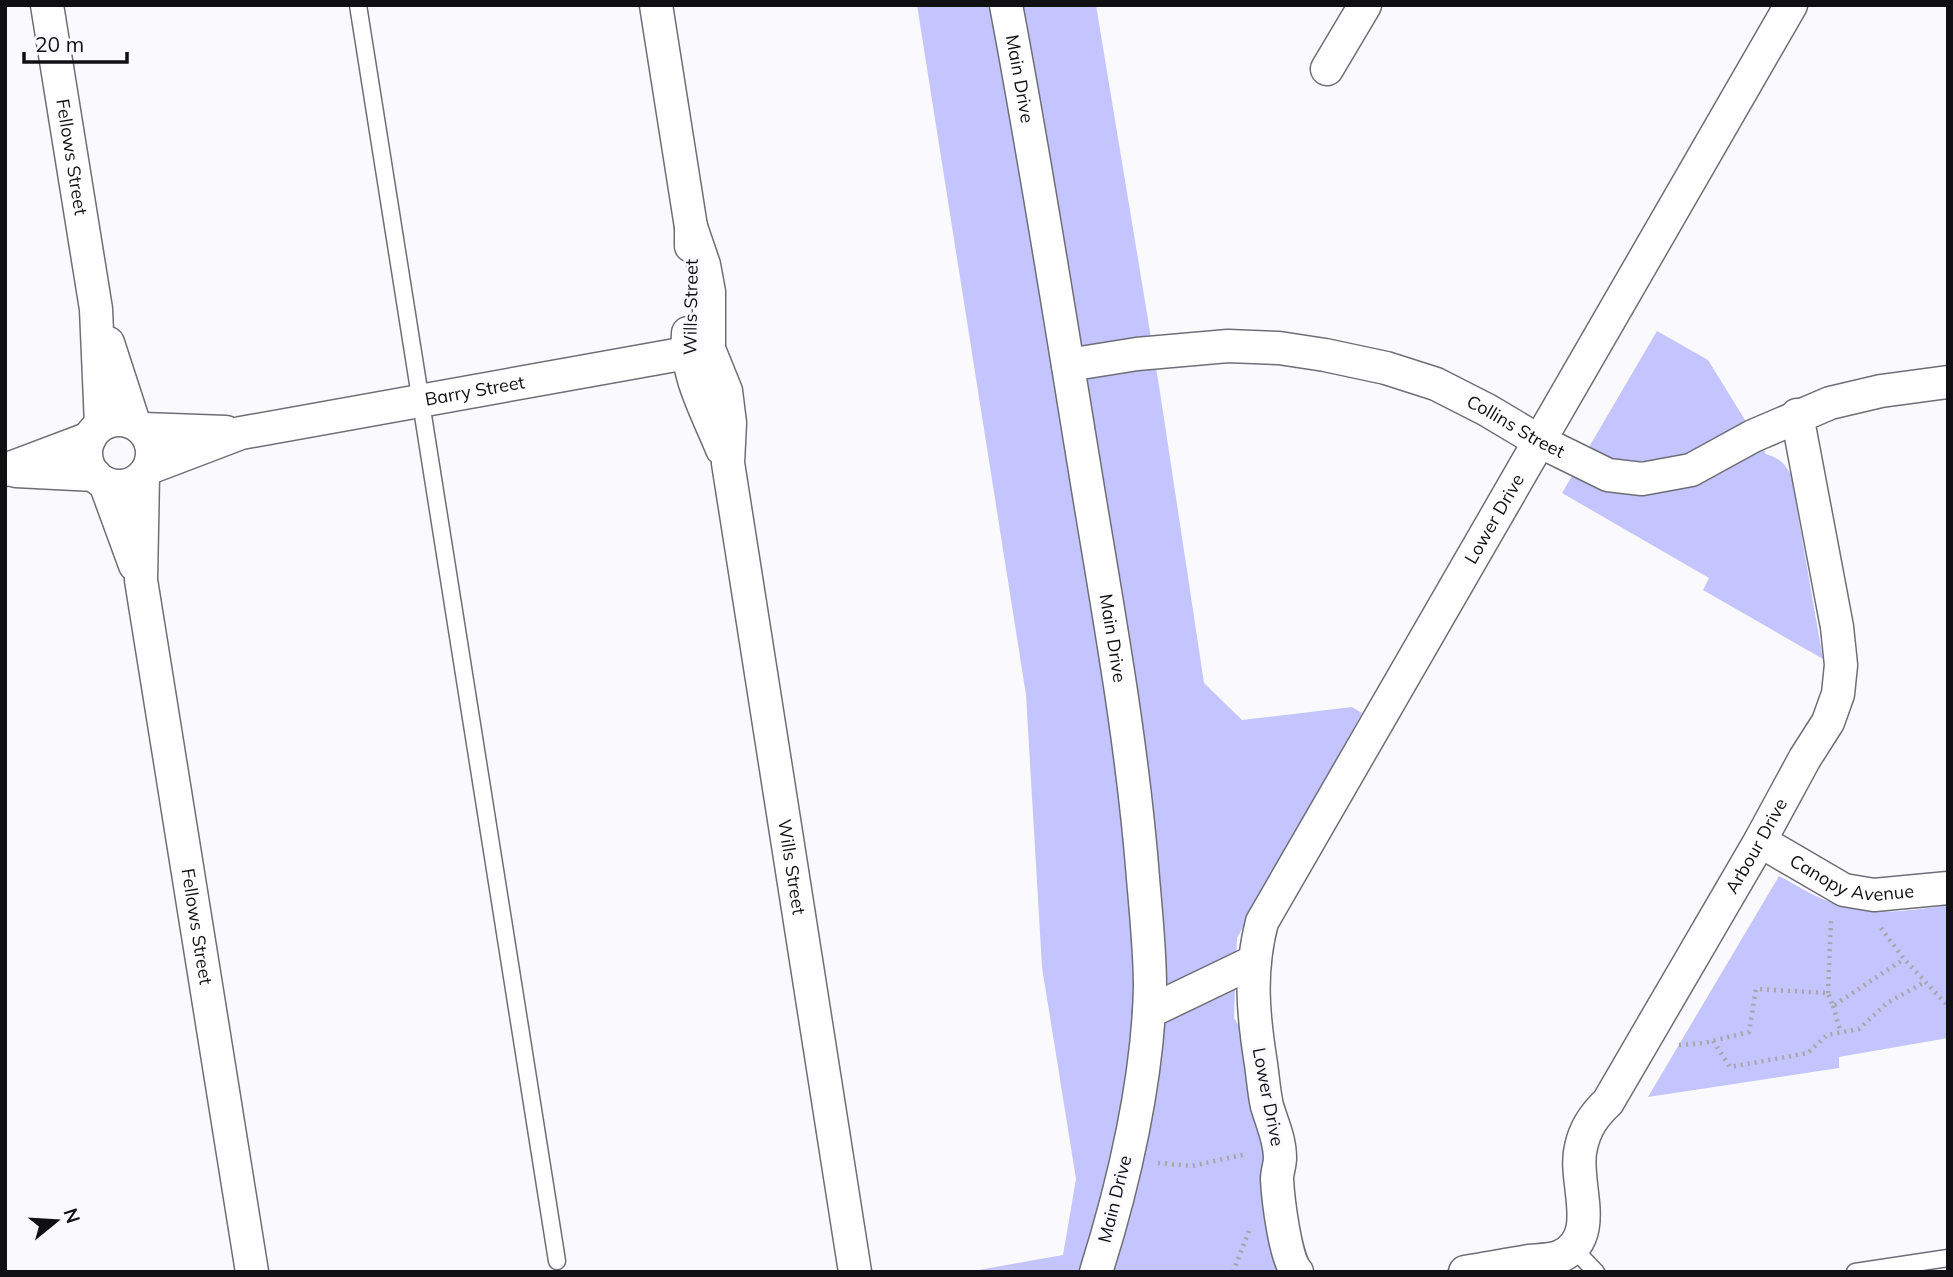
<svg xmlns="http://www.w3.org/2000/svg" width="1953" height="1277" viewBox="0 0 1953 1277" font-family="Mulish,sans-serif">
<rect width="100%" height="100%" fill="#fafafe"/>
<!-- green -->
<path fill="#c4c4fe" d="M917 5H1096L1160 392 1204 683 1242 720 1352 707 1362 713 1237 938 1234 1018 1253 1049 1271 1157 1260 1177 1270 1249 1279 1272H967L1063 1255 1076 1179 1042 967 1026 695Z
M1657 331 1708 360 1766 454C1779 458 1785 463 1791 475L1823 659 1703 590 1709 578 1562 493Z
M1779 876C1797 885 1814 897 1833 903 1869 917 1911 911 1948 905V1038L1839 1057V1068L1648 1097Z"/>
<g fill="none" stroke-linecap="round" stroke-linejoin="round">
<defs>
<path id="lane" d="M358 5 557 1261
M1573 1248 1596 1272
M1855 1272 1948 1258"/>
<g id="street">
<path id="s1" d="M47 5 96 309 101 425"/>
<path d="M656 5 691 227V246"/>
<path id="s2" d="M1006 5C1037 168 1062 331 1089 495 1110 622 1133 749 1143 878 1146 914 1150 951 1150 987 1148 1079 1124 1184 1096 1272"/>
<path d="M1327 69 1365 5"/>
<path id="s3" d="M691 227 704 265 709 292V349L726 391 730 423 728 463 855 1272"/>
<path d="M688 333C684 372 708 414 722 449"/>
<path d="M108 343 134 423"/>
<path id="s4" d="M1068 365 1137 354 1228 346 1279 348 1325 355 1386 368 1436 384 1487 410 1539 441 1608 475 1642 479 1691 470 1753 436 1830 403 1881 391 1948 382"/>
<circle cx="119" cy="453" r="33"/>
<path d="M143 429 226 432"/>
<path id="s5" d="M149 468 241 433 709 349"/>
<path d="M5 470 90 438"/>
<path d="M16 471 95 475"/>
<path id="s6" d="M143 476 141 580 252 1272"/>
<path d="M105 483 135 565"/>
<path id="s7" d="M1760 841 1844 890 1874 895 1948 888"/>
<path d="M1149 1012 1253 962"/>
<path id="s8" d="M1297 1272C1285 1259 1278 1198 1277 1179 1277 1172 1280 1165 1280 1158 1280 1139 1272 1123 1267 1106 1264 1093 1263 1078 1261 1064 1253 1014 1249 972 1262 922L1791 5"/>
<path id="s9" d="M1465 1272C1487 1268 1508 1265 1529 1261 1539 1260 1552 1260 1561 1256 1603 1236 1572 1181 1581 1147 1585 1128 1594 1115 1608 1102L1760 841 1805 758 1828 722 1838 694 1841 665 1837 627 1797 415"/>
</g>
</defs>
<!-- lane casing -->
<use href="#lane" stroke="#6e6e77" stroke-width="19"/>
<!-- street casing -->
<use href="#street" stroke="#6e6e77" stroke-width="35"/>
<!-- path -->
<path stroke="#a6a6aa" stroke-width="4.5" stroke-dasharray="2 5" stroke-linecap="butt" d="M1881 928 1904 959 1948 1006
M1828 993 1831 921
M1833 1006 1841 1033
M1713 1041 1730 1067 1808 1053 1827 1035 1859 1029 1887 1003 1925 982
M1679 1045 1704 1043 1749 1032 1756 989 1828 993 1833 1006 1904 959
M1158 1163 1192 1166 1246 1154
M1233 1272 1249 1231"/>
<!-- lane -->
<use href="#lane" stroke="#fff" stroke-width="16"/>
<!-- street -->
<use href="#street" stroke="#fff" stroke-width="32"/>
</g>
<g text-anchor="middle" stroke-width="5" stroke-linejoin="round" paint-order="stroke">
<!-- street labels -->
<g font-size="18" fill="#101013" stroke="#fafafe">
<text dy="6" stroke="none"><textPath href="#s2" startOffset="75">Main Drive</textPath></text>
<text dy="6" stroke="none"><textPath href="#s1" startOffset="154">Fellows Street</textPath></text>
<text transform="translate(691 307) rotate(-89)" y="6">Wills Street</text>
<text dy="6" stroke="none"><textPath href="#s5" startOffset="336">Barry Street</textPath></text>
<text dy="6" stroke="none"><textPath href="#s4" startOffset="464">Collins Street</textPath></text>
<text dy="6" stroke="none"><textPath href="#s8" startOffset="822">Lower Drive</textPath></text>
<text dy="6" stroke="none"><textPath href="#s2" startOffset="642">Main Drive</textPath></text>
<text dy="6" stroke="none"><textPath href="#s9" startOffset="565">Arbour Drive</textPath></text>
<text dy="6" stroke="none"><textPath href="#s3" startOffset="651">Wills Street</textPath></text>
<text dy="6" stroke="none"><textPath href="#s7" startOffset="102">Canopy Avenue</textPath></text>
<text dy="6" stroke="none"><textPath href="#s6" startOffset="455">Fellows Street</textPath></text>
<text transform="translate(1268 1097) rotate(79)" y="6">Lower Drive</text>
<text transform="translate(1115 1199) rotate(-76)" y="6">Main Drive</text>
</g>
</g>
<!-- border -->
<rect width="1953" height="1277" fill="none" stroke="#101013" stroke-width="14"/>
<!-- north arrow -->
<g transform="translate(56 1221) rotate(72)" stroke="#fafafe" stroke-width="5" paint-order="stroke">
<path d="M0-5L12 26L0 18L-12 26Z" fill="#101013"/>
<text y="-10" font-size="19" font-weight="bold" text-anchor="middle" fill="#101013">N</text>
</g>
<!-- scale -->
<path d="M24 52v10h103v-10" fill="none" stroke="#101013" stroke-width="3.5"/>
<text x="35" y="52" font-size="21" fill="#101013" stroke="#fafafe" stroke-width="5" paint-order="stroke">20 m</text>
</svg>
